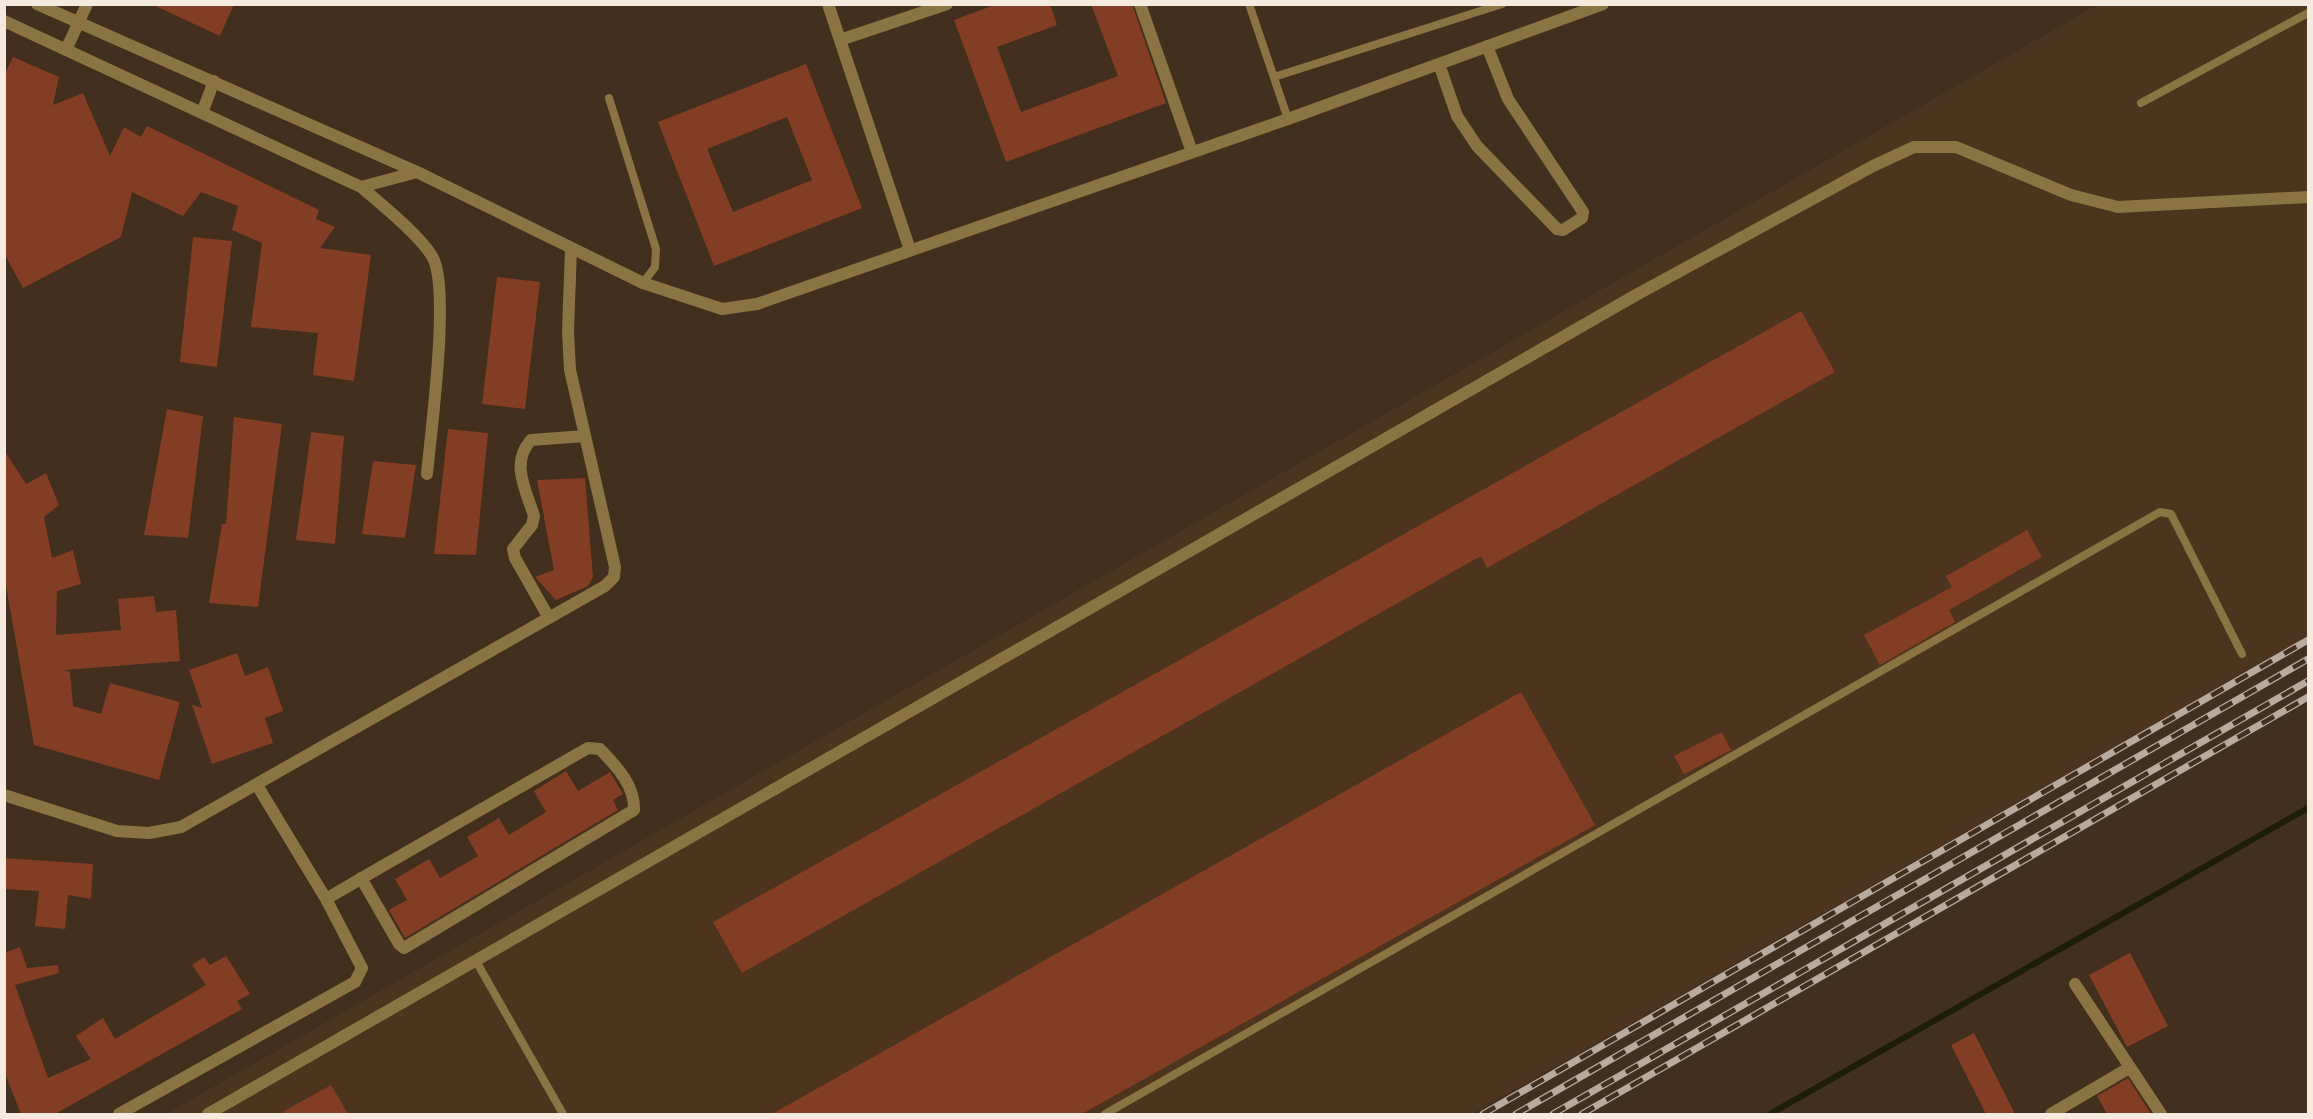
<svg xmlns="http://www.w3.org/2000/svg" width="2313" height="1119" viewBox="0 0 2313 1119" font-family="Manrope,sans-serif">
<rect width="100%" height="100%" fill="#422f1e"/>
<!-- built -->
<path fill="#4d341e" d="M2097 5H2308V636L1472 1114H166Z"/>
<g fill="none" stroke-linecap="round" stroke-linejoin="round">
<!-- stream -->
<path stroke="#1e1e05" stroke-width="6" d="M1770 1114 2308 808"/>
</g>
<!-- building -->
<path fill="#833d24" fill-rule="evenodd" d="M151 4H234L220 36Z
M997 4H1050L1057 25 997 47 1021 112 1118 76 1091 4H1132L1166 103 1006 162 954 20Z
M13 57 59 77 53 105 83 93 110 156 124 127 141 137 147 126 319 210 316 219 335 227 320 248 371 255 354 381 313 375 318 333 251 327 262 243 232 230 238 206 201 192 183 216 132 192 121 237 23 288 4 253V75Z
M806 64 862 208 714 266 658 122ZM787 117 812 180 733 212 707 149Z
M193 237 232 241 217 367 180 362Z
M497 277 540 282 525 409 482 404Z
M1801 311 1835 372 1487 568 1481 556 742 973 713 922Z
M167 409 203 416 188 538 144 535Z
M234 417 282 424 258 607 209 603 222 524H226Z
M448 429 488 433 476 555 434 554Z
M311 432 344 436 335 544 296 540Z
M4 450 26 484 46 473 59 505 44 517 52 558 73 550 81 584 57 591 56 635 121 630 118 599 154 596 156 612 176 610 180 661 64 670 70 672 73 706 101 714 110 683 180 702 159 780 34 745 4 574Z
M373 461 416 465 405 538 362 534Z
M585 478 593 577 588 586 556 600 535 577 554 570 537 480Z
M2027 530 2042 557 1949 610 1955 622 1880 665 1864 635 1952 587 1946 576Z
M237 653 245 676 268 667 283 711 265 718 273 743 212 764 192 705 202 708 189 670Z
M1521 692 1595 825 1082 1114H772Z
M1722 732 1731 750 1684 774 1674 756Z
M566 771 578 791 610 772 623 794 613 800 618 810 405 938 389 910 407 900 395 879 429 859 440 878 478 856 467 837 499 818 509 835 546 812 534 791Z
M4 858 93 864 91 899 68 895 65 929 35 926 39 891 4 889Z
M20 947 27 968 58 965 59 973 15 985 48 1078 91 1059 76 1036 103 1018 115 1039 206 985 192 965 204 957 210 965 226 956 250 994 237 1001 242 1009 55 1114H21L4 1071V953Z
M2130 953 2168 1026 2127 1047 2089 975Z
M1974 1033 2015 1114H1986L1951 1045Z
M2128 1078 2151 1114H2107L2097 1096Z
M331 1085 348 1114H279Z"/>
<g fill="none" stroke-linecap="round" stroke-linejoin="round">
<!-- service -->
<path stroke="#8b7443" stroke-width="8" d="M1249 4 1288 119
M1274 77 1502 4
M609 98 656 249 655 267 643 283
M2141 103 2308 13
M476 961 563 1114
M1105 1114 2160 512 2171 514 2242 654"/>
<!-- minor -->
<path stroke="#8b7443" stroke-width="12" d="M37 4 417 172 643 283 722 309 757 304 1288 119 1603 4
M828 4 910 250
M1140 4 1192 152
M4 21 361 187C380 203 422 237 433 258 450 291 431 431 427 474
M840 40 947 4
M66 50 87 4
M1439 64 1457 116 1477 146 1557 229 1563 230 1582 218 1583 212 1508 99 1487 46
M202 113 214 81
M361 187 417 172
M549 618 515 558 513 549 532 525 534 516C526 490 510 463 531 440L585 436
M4 795 117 831 149 833 181 827 605 586 614 577 615 567 570 370 568 331 571 249
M326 899 374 871 588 748 600 749C616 766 635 785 634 810L404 948 399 944 361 878
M2075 984 2161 1114
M119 1114 355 982 362 968 326 899 257 785
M2051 1114 2129 1068"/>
<!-- tertiary -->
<path stroke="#8b7443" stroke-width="12" d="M208 1114 1636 295 1873 166 1914 147H1956L2071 195 2118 207 2308 197"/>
<defs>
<path id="rail" d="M1483 1114 2308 640
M1516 1114 2308 659
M1553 1114 2308 681
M1582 1114 2308 697"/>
</defs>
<!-- rail casing -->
<use href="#rail" stroke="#b9aa9d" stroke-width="7"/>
<!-- rail -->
<use href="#rail" stroke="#422f1e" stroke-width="4.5" stroke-dasharray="14" stroke-linecap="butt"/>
</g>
<!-- border -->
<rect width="2313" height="1119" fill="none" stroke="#f6eadf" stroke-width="12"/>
</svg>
